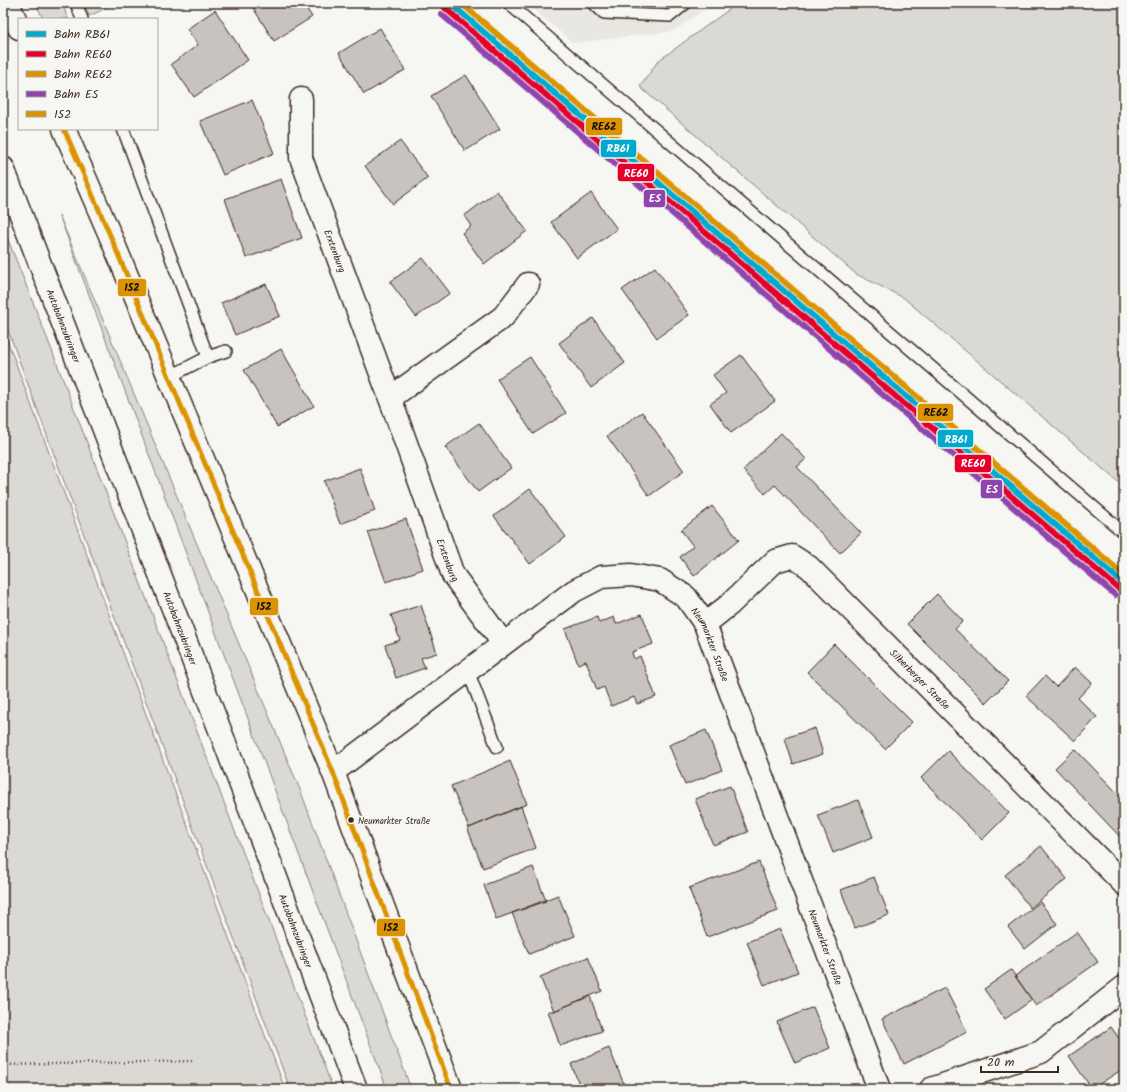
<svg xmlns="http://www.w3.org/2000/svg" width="1127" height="1092" viewBox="0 0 1127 1092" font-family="Kalam,sans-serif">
<rect width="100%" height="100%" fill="#f6f6f2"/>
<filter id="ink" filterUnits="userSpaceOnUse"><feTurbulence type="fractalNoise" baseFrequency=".025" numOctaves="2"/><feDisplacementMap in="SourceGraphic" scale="8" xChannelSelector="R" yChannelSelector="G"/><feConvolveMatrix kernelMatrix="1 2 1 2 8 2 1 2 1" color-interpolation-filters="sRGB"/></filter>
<g filter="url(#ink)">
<!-- built -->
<path fill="#e8e7e2" d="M526 3H713L674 31 573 43Z"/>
<!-- green -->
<path fill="#dad9d3" stroke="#8a8278" d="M36 3H62L68 19H43Z
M84 3H111L102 10 89 16Z
M738 3H1124V487L904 298 856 274 640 87 658 61Z
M59 215 301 792 411 1089H387Z
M3 227 51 348 333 1089H290L3 317Z
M3 329 15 361 285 1089H3Z"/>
<!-- building -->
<path fill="#c8c3be" stroke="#3b2a1e" d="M250 3H303L312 17 274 41Z
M215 10 248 60 194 97 171 64 198 45 187 29Z
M380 28 405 70 364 94 339 53Z
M466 75 500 129 465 151 431 96Z
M252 100 274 153 223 175 200 121Z
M400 141 428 178 393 204 365 166Z
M281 179 302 238 246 258 225 199Z
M497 191 527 231 484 264 462 233 471 226 464 216Z
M591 193 617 229 577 258 551 222Z
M423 258 450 293 416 317 390 282Z
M655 267 689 315 657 338 622 290Z
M266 284 280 316 235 335 221 303Z
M593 318 625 363 591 388 559 343Z
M281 349 314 406 277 427 244 370Z
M741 355 775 401 731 433 710 404 726 393 713 375Z
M530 357 566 413 533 434 497 379Z
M642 412 684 471 649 496 607 436Z
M479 423 511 468 478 492 445 447Z
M781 433 806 459 797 467 861 533 840 553 775 485 765 494 743 470Z
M360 468 375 511 340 524 324 481Z
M530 489 566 537 530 564 494 516Z
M712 506 739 540 694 576 680 557 693 546 681 530Z
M406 519 423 569 386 582 368 532Z
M937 594 963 621 955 629 1008 681 986 703 907 624Z
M421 605 437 653 421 658 425 668 396 678 385 645 400 640 391 615Z
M642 614 653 644 632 652 634 659 640 656 656 697 637 704 634 697 611 706 604 687 597 690 586 661 578 664 565 629 597 617 599 623 614 617 616 624Z
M834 644 912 722 885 749 807 672Z
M1075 667 1092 683 1078 698 1097 717 1075 741 1026 696 1045 676 1056 687Z
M815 728 823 754 793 764 785 738Z
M706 730 722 770 685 785 669 745Z
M1075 749 1124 800V841L1055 768Z
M948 751 1009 813 982 840 921 778Z
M510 761 527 804 469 828 451 786Z
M730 786 748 832 713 845 695 799Z
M858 800 873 837 833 853 818 815Z
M521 806 536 848 483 868 467 827 469 828Z
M1041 846 1067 879 1030 908 1005 875Z
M759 862 778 911 707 937 689 888Z
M533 867 546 901 496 919 484 885Z
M874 877 889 915 855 928 841 890Z
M558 895 575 936 529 954 512 913Z
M1040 902 1057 924 1025 949 1008 927Z
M780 929 798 972 764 985 747 942Z
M1077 932 1098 962 1036 1006 1015 976Z
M588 957 602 991 554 1011 540 977Z
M1011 970 1032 1000 1005 1019 984 989Z
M945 988 967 1032 904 1064 882 1019Z
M590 996 602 1031 560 1046 548 1011H554Z
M813 1007 830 1048 795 1063 777 1022Z
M1111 1027 1124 1045V1068L1092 1089 1069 1056Z
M609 1048 626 1089H581L571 1064Z"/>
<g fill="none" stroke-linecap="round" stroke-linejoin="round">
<defs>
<path id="lane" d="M76 3 82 19
M508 3 1124 533
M593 3 604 13 670 16 686 3
M123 129 208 357
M169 377 208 357 226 351
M468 671 497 747"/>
<g id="street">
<path d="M8 3 19 28"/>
<path id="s1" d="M301 99V158L390 398 453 575 503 643"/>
<path d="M64 129 113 242 333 772 451 1089"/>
<path d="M390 398 503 317 528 284"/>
<path id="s2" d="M705 624 729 605 775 561 792 556 809 567 1124 884"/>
<path id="s3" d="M333 772 574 591 601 577 631 575 660 580 686 597 705 624 879 1089"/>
<path d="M931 1089 1041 1052 1124 987"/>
</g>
<g id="highway">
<path id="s4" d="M3 168 223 738 356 1089"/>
</g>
</defs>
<!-- lane casing -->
<use href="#lane" stroke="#3b2a1e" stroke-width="14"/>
<!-- street casing -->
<use href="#street" stroke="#3b2a1e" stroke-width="25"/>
<!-- highway casing -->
<use href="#highway" stroke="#3b2a1e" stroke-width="25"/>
<!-- path -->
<path stroke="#3b2a1e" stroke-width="2.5" stroke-dasharray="1 3" stroke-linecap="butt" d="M3 1065 192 1061"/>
<!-- lane -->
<use href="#lane" stroke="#f6f6f2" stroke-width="11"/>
<!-- street -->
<use href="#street" stroke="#f6f6f2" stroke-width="22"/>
<!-- highway -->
<use href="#highway" stroke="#f6f6f2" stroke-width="22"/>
<defs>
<path id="bus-1" d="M64 129 113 242 333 772 451 1089"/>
</defs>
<!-- bus-1 casing -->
<use href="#bus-1" stroke="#f6f6f2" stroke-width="8"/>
<!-- bus-1 -->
<use href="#bus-1" stroke="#db9304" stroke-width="5"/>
<defs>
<path id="rail-1" d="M450 3 1124 584"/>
<path id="rail-2" d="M445 8 1119 589"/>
<path id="rail-3" d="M461 3 1124 575"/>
<path id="rail-4" d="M441 14 1115 595"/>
</defs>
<!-- rail-1 casing -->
<use href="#rail-1" stroke="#f6f6f2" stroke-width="9"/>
<!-- rail-2 casing -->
<use href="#rail-2" stroke="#f6f6f2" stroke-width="9"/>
<!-- rail-3 casing -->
<use href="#rail-3" stroke="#f6f6f2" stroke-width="9"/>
<!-- rail-4 casing -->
<use href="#rail-4" stroke="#f6f6f2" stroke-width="9"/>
<!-- rail-1 -->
<use href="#rail-1" stroke="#00a9ce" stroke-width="6"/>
<!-- rail-2 -->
<use href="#rail-2" stroke="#e4002b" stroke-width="6"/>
<!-- rail-3 -->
<use href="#rail-3" stroke="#db9304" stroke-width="6"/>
<!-- rail-4 -->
<use href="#rail-4" stroke="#8e44ad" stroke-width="6"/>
</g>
</g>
<!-- markers -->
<circle fill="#3b2a1e" stroke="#f6f6f2" stroke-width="1.5" cx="351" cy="820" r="3.5"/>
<g text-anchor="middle" stroke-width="3.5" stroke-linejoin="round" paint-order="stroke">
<!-- bus labels -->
<g font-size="9" fill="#3b2a1e" stroke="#f6f6f2" text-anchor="start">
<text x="358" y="824">Neumarkter Straße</text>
</g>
<!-- street labels -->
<g font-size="10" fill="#3b2a1e" stroke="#f6f6f2">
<text dy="4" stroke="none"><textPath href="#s1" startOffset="158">Erxtenburg</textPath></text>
<text dy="4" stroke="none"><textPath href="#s4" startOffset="169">Autobahnzubringer</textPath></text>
<text dy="4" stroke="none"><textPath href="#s1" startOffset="487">Erxtenburg</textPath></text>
<text dy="4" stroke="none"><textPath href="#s4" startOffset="493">Autobahnzubringer</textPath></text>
<text dy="4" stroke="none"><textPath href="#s3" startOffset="476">Neumarkter Straße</textPath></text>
<text dy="4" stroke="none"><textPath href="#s2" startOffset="290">Silberberger Straße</textPath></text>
<text dy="4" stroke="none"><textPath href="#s4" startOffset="817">Autobahnzubringer</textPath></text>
<text dy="4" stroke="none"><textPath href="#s3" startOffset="800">Neumarkter Straße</textPath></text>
</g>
</g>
<g stroke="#f6f6f2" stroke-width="1.5">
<rect x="585" y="117" width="38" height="19" rx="4" fill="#db9304"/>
<rect x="600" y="139" width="37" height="19" rx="4" fill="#00a9ce"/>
<rect x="617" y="163" width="38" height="19" rx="4" fill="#e4002b"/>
<rect x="643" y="189" width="23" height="19" rx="4" fill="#8e44ad"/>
<rect x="117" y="278" width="30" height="19" rx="4" fill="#db9304"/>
<rect x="917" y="403" width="37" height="19" rx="4" fill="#db9304"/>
<rect x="937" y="429" width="37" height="19" rx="4" fill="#00a9ce"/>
<rect x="954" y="454" width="38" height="19" rx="4" fill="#e4002b"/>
<rect x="980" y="479" width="23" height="20" rx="4" fill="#8e44ad"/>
<rect x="249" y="597" width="30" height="19" rx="4" fill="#db9304"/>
<rect x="376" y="918" width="30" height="19" rx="4" fill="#db9304"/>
</g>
<g font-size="11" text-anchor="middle" font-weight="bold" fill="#fff">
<text x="618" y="152">RB61</text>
<text x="636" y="177">RE60</text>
<text x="655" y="202">ES</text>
<text x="956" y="443">RB61</text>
<text x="973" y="467">RE60</text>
<text x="992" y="493">ES</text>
</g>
<g font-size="11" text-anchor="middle" font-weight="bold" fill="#111">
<text x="604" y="130">RE62</text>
<text x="132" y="291">152</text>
<text x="936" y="416">RE62</text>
<text x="264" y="610">152</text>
<text x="391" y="931">152</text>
</g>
<!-- margin -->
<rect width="1127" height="1092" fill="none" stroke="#f6f6f2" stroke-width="16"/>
<rect x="8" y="8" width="1111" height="1076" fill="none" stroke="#3b2a1e" stroke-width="1.5" filter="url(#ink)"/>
<!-- legend -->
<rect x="18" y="18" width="140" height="112" fill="#f6f6f2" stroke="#aba49d"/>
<rect x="26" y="31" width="20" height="6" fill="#00a9ce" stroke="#aba49d"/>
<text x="54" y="38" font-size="12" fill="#3b2a1e">Bahn RB61</text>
<rect x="26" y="51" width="20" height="6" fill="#e4002b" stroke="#aba49d"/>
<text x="54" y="58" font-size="12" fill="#3b2a1e">Bahn RE60</text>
<rect x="26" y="71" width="20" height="6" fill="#db9304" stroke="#aba49d"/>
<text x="54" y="78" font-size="12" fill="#3b2a1e">Bahn RE62</text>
<rect x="26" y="91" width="20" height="6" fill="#8e44ad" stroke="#aba49d"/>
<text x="54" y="98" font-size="12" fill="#3b2a1e">Bahn ES</text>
<rect x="26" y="111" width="20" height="6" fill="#db9304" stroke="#aba49d"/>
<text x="54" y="118" font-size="12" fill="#3b2a1e">152</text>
<!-- scale -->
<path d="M981 1066v6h77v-6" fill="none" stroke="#3b2a1e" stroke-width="2"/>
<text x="987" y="1066" font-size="12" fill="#3b2a1e" stroke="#f6f6f2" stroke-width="3" paint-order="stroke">20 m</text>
</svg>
